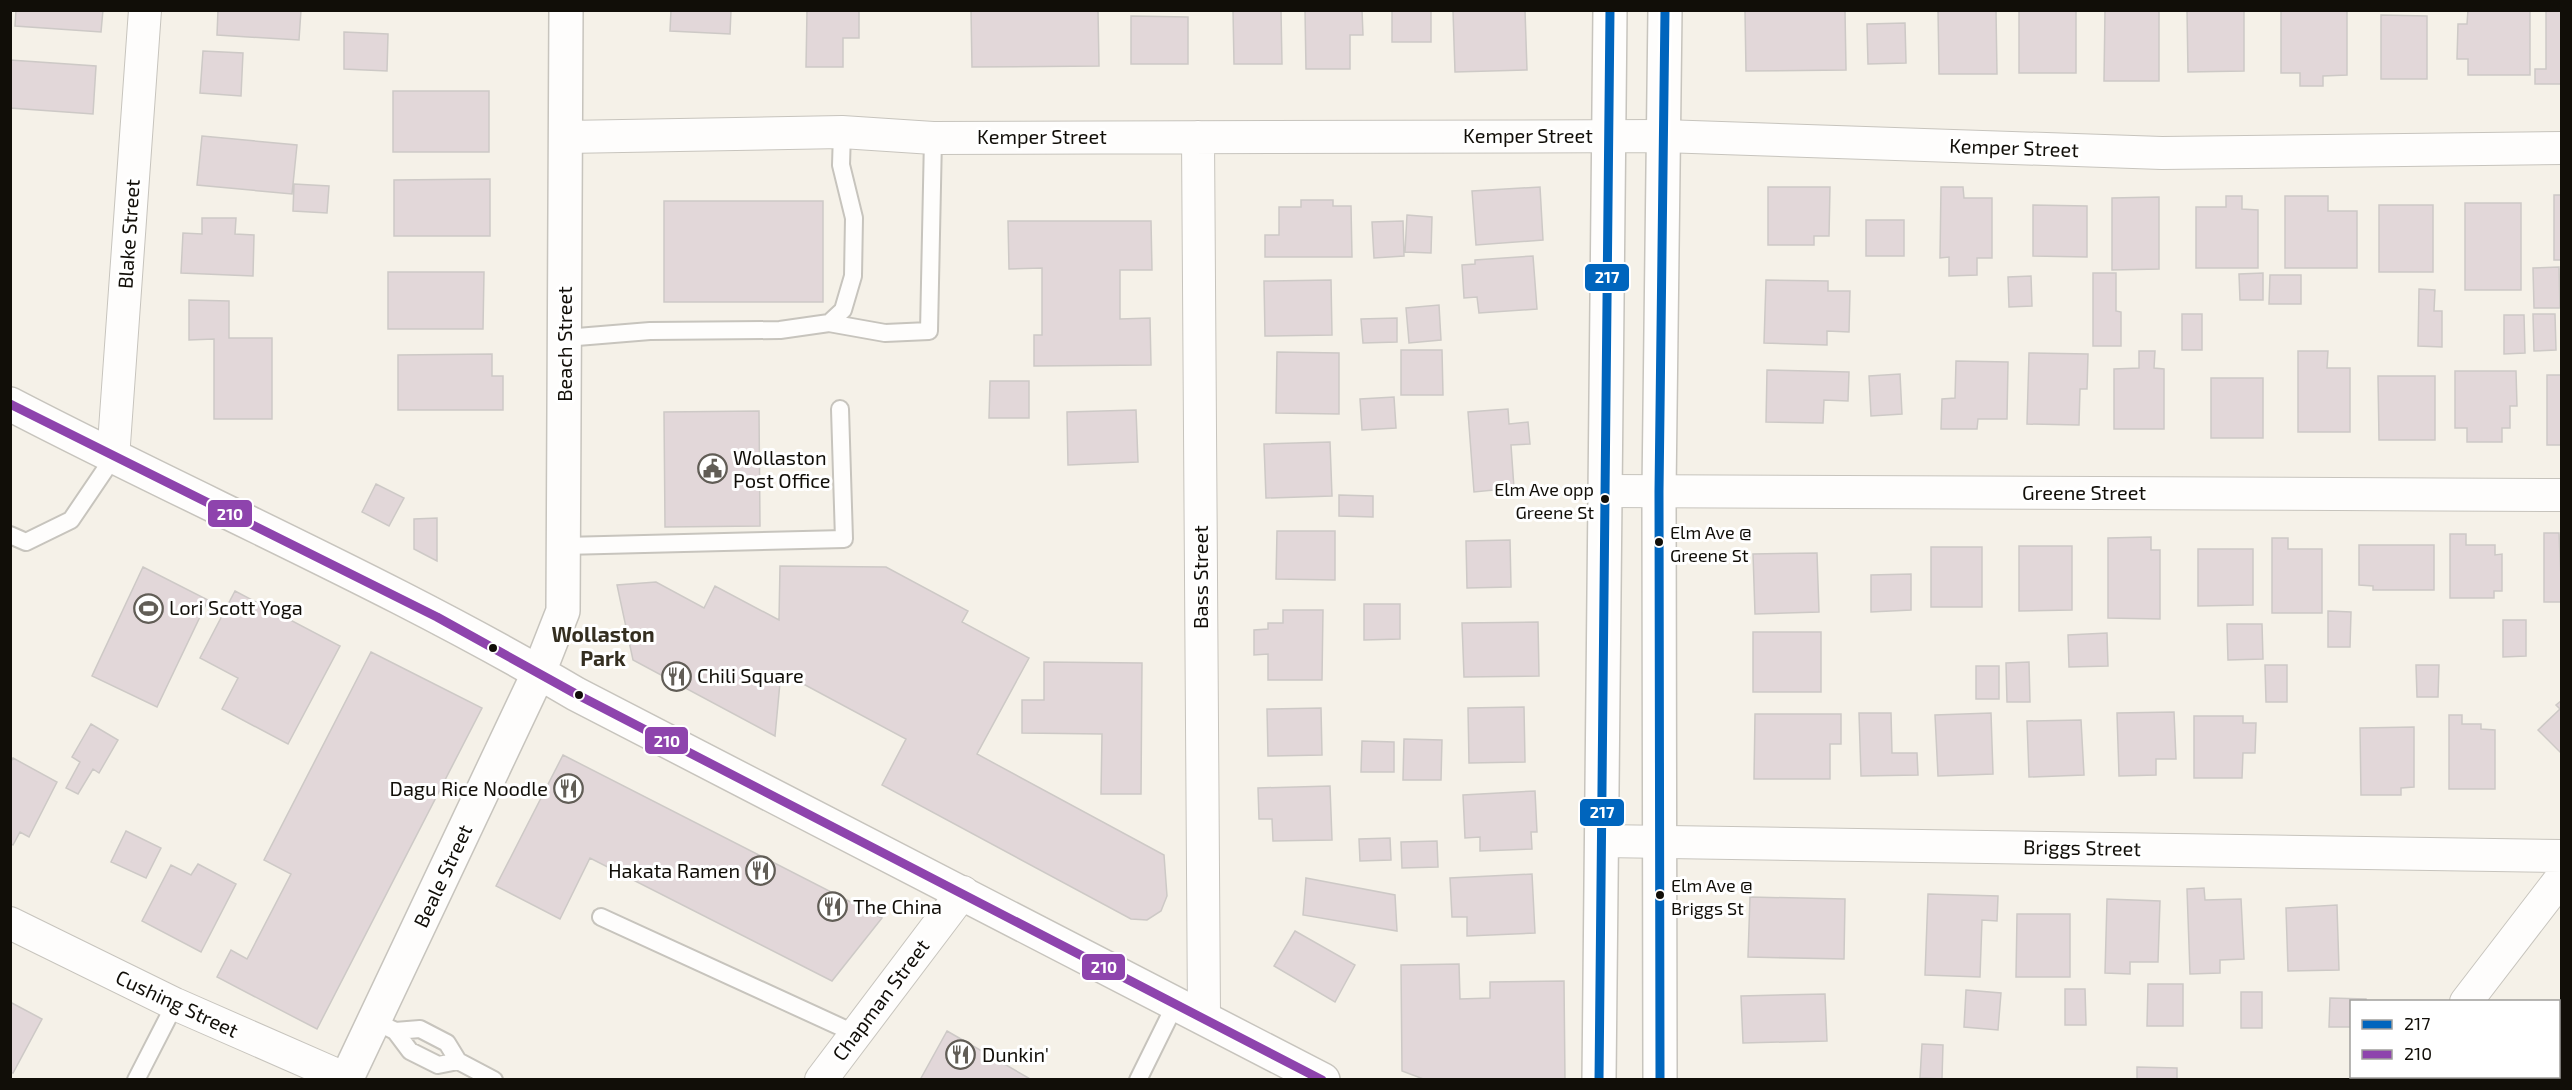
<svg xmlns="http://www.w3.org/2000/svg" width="2572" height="1090" viewBox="0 0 2572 1090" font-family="'Exo 2',sans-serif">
<rect width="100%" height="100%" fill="#f5f1e8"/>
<!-- building -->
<path fill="#e2d7d9" stroke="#cdc9c6" stroke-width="1.5" d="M16 10H103L101 32 15 26Z
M218 10H301L299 40 217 35Z
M671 10H731L730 34 670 31Z
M807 10 859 11V38H843V67H806Z
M971 10H1098L1099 66 972 67Z
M1233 10H1281L1282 64H1234Z
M1305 10H1362L1363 35H1350V69H1306Z
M1392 10H1431V42H1392Z
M1525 10 1527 70 1455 72 1453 11Z
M1845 10 1846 70 1746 71 1745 11Z
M1938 10H1996L1997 74H1939Z
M2019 10 2076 11V73H2019Z
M2105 10H2159V81H2104Z
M2187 10H2244V71L2188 72Z
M2468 10H2530V75H2468V59H2457L2458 24H2467Z
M2546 10H2562V84H2535V69H2546Z
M2281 11H2347V75L2323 76V86H2300V73H2281Z
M2381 15 2427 16V79H2381Z
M1131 16 1188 17V64H1131Z
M1905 23 1906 63 1868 64 1867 24Z
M344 32 388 34 387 71 344 69Z
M203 51 243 53 241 96 200 93Z
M10 60 96 66 93 114 10 108Z
M393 91H489V152H393Z
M202 136 297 145 292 194 197 185Z
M490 179V236H394V180Z
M294 184 329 186 327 213 293 211Z
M1540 187 1543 240 1476 245 1472 191Z
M1768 187H1830L1829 236H1814V245H1768Z
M1941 187H1963L1964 198H1992V258H1977V275L1949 276V257L1940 258Z
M2554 195H2562V260H2554Z
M2226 196H2242V209L2258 210V268H2196V207H2226Z
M2285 196H2328V211H2357V268H2285Z
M2159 197V269L2112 270V198Z
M1301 200H1333V206H1351L1352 257H1265V235H1279V207H1301Z
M664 201H823V302H664Z
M2465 203H2521V290H2465Z
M2033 205 2087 206V257L2033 256Z
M2379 205H2433V272H2379Z
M1407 215 1432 217 1431 253 1405 252Z
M202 218H236L235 234 254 235 253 276 181 273 183 233 202 234Z
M1866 220H1904V256H1866Z
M1008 221H1151L1152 270H1120V319L1150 318 1151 365 1034 366V335H1042V268L1009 269Z
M1403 221 1404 256 1374 258 1372 222Z
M1533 256 1537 309 1479 313 1477 297 1464 298 1462 265 1475 264V260Z
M2559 267 2560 308H2534L2533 268Z
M388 272H484L483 329H388Z
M2093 273H2116V311L2121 312V346H2093Z
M2263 273V300H2240L2239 274Z
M2270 275H2301V304H2269Z
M2031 276 2032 306 2009 307 2008 277Z
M1331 280 1332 335 1265 336 1264 281Z
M1766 280 1828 281V291H1850L1849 332 1827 331V345L1764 343Z
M2419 289 2435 290 2434 311H2442V347L2418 346Z
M189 300 229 301V338H272V419H214V339L189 340Z
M1439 305 1441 340 1409 343 1406 308Z
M2182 314H2202V350H2182Z
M2533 314H2555L2556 350 2534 351Z
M2504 315H2524L2525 353 2504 354Z
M1397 318V342L1363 343 1361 319Z
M1401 350H1442L1443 395H1401Z
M2139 351H2155L2154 368 2164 369V429H2114V369L2139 368Z
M2298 351H2328L2327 368H2350V432H2298Z
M1277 352 1339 353V414L1276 413Z
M2029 353 2088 354 2087 389H2080L2079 425 2027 424Z
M492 354V376H503V410H398V355Z
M1956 361 2008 362 2007 419H1978L1977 429H1941L1942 399 1955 398Z
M1767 370 1849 372 1848 401 1824 400 1823 423 1766 422Z
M2455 371H2516L2517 406H2510V428H2502V442H2467V428H2455Z
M1900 374 1902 414 1871 416 1869 376Z
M2547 375H2562V445H2547Z
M2378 376H2435V440H2379Z
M2211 378H2263V438H2211Z
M990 381H1029V418H989Z
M1394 397 1396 428 1362 430 1360 399Z
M1508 409 1509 424 1528 422 1530 444 1511 445 1514 488 1474 492 1468 412Z
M1136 410 1138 462 1068 465 1067 412Z
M759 411 760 526 665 527 664 412Z
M1330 442 1332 496 1266 498 1264 444Z
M376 484 404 498 389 526 362 512Z
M1339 495 1373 496V517L1339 516Z
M437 518V561L414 549V519Z
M1277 531H1335V580L1276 579Z
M2544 533H2559L2562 602H2544Z
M2450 534H2466V545H2495V555L2502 554V591H2494V598H2450Z
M2151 537V550H2160V619L2108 618V538Z
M2272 538H2288V549H2322V613H2272Z
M1510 540 1511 587 1467 588 1466 541Z
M2359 545H2434V590H2373V586L2359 585Z
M2019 546H2072V610L2019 611Z
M1931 547H1982V607H1931Z
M2198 549H2253V605L2198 606Z
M1817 553 1819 612 1755 614 1753 554Z
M780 566 886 567 968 611 962 622 1029 658 977 754 1164 855 1167 896 1161 911 1147 920 1131 919 882 785 906 739 781 672 775 736 633 660 617 585 656 582 704 608 715 586 779 620Z
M143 567 208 600 157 707 92 676Z
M1911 574V610L1871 612V575Z
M235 591 340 646 288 744 222 709 238 678 200 658Z
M1364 604H1400V639L1364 640Z
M1283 610H1323L1322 680H1268V654L1254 655V630L1268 629V623H1283Z
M2328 611 2351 612 2350 647H2328Z
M2503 620H2526V656L2503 657Z
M1538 622 1539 676 1464 677 1462 623Z
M2227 624H2262L2263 659 2228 660Z
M1753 632H1821V692H1753Z
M2107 633 2108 666 2069 667 2068 635Z
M371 652 482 708 317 1029 217 977 231 950 247 959 291 874 264 860Z
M1044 662 1142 663 1141 794H1101L1102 734 1022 733V700H1044Z
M2029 662 2030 702H2007L2006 663Z
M2265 665H2287V702H2266Z
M2416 665H2439L2438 697H2417Z
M1976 666H1999V699H1976Z
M2562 700V754L2538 730 2560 709 2556 705Z
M1524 707 1525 762 1469 763 1468 708Z
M1321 708 1322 755 1268 756 1267 709Z
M2174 712 2176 759H2156V775L2119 776 2117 713Z
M1859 713H1891L1892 753H1917L1918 775 1861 776Z
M1991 713 1993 774 1938 776 1935 715Z
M1755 714H1841V744H1830V779H1754Z
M2449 715H2462V724H2481V729L2495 730V789H2449Z
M2194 716H2243V723H2256L2255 753H2243L2242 778H2194Z
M2081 720 2084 775 2029 777 2027 721Z
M91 724 118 740 99 773 93 769 78 794 66 788 80 762 72 757Z
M2414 727V787L2401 788V795H2361L2360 728Z
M1404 739 1442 740 1441 780H1403Z
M1362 741 1394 742V772H1361Z
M563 755 882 918 832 981 590 858 560 919 496 886Z
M13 758 57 782 29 837 20 832 13 845 10 843V763Z
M1330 786 1332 840 1273 841 1272 819H1259L1258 788Z
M1535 791 1537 832H1531L1532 849 1480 851V837L1465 838 1463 795Z
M126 831 161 848 146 878 111 862Z
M1390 838 1391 860 1360 861 1359 839Z
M1437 841 1438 867 1402 868 1401 842Z
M198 864 236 884 201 952 142 921 171 865 191 875Z
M1532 874 1535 933 1467 936V917H1452L1450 878Z
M1306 878 1395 895 1397 931 1303 915Z
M2204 888 2205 900 2241 899 2244 959 2220 960V973L2190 974 2187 889Z
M1928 894 1998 896 1997 921 1982 920 1980 977 1925 975Z
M1750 897 1845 899 1844 959 1748 957Z
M2107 899 2160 901 2158 962H2130V974L2105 973Z
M2337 905 2339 970 2288 971 2286 908Z
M2017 914H2070V977H2016Z
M1295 931 1355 965 1335 1002 1274 966Z
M1459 964 1460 999 1490 998V982L1564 981 1565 1080H1426L1402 1071 1401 965Z
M2148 984H2183V1026H2147Z
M2065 989H2085L2086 1025H2065Z
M1966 990 2001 993 1998 1030 1964 1027Z
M2241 992H2262V1028H2241Z
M1825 994 1827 1041 1743 1043 1741 996Z
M2330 998 2366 999V1002H2352V1027H2329Z
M10 1002 42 1019 13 1073 10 1072Z
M947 1031 1032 1080H920Z
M2558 1042 2562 1043V1080H2504L2505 1076H2558Z
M1922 1044 1943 1045 1942 1079 1920 1078Z
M2137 1067 2177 1068V1080H2137Z"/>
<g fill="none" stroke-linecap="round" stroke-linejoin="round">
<defs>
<path id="lane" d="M829 323 885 333 929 331 933 138
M565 338 650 331 780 330 829 323 843 310 853 276 854 218 841 165 842 132
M10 535 26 542 71 520 113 458
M564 546 844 539 840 409
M601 917 856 1034
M389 1028 395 1031 410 1051 438 1065 458 1061
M395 1031 420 1029 447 1043 458 1061 494 1080
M136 1080 175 1004
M1138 1080 1176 1003"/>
<path id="street" d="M566 137 842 132 933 138 1663 136 2162 153 2562 148
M1198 137 1204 1017
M113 458 145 10
M1606 491 2562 495
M1603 841 2562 856
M10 923 175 1004 346 1079
M2466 1002 2562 877
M821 1080 963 892
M2438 1080 2439 1076"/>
<path id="secondary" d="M346 1080 539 672 563 611 566 10
M1599 1080 1610 10
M1660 1080 1659 491 1665 10"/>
<path id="primary" d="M10 404C198 502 394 586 576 694L1323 1080"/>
</defs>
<!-- lane casing -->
<use href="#lane" stroke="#c7c4bd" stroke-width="20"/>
<!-- street casing -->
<use href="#street" stroke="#c7c4bd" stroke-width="34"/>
<!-- secondary casing -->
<use href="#secondary" stroke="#c7c4bd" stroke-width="36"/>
<!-- primary casing -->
<use href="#primary" stroke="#c7c4bd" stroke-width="36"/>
<!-- lane -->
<use href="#lane" stroke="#fefdfc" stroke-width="16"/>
<!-- street -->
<use href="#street" stroke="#fefdfc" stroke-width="32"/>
<!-- secondary -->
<use href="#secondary" stroke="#fefdfc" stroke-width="33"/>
<!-- primary -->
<use href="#primary" stroke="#fefdfc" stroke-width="33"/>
<defs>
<path id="bus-1" d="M1599 1080 1610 10
M1660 1080 1659 491 1665 10"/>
<path id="bus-2" d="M10 404 437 617 576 694 1322 1080"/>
</defs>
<!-- bus-1 casing -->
<use href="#bus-1" stroke="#fff" stroke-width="14"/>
<!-- bus-2 casing -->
<use href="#bus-2" stroke="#fff" stroke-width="14"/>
<!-- bus-1 -->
<use href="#bus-1" stroke="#0065bd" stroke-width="9"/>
<!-- bus-2 -->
<use href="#bus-2" stroke="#8e44ad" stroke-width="9"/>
</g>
<!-- icons -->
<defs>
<symbol id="civic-ring" viewBox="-11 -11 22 22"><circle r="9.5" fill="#fff" stroke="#615d56" stroke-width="1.5"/><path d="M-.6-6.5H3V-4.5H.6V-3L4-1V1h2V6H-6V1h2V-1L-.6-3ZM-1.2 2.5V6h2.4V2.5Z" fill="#615d56"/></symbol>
<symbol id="stadium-ring" viewBox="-11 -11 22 22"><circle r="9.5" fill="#fff" stroke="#615d56" stroke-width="1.5"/><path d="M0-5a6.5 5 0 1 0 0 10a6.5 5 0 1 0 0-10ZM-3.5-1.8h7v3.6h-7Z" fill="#615d56"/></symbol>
<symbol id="restaurant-ring" viewBox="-11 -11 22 22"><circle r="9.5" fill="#fff" stroke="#615d56" stroke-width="1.5"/><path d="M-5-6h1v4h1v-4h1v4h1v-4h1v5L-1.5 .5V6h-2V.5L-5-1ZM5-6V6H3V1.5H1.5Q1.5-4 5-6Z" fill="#615d56"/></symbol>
</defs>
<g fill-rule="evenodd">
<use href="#civic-ring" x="696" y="452" width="33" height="33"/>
<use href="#stadium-ring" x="132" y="592" width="33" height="33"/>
<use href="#restaurant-ring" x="660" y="660" width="33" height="33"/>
<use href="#restaurant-ring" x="552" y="772" width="33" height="33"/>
<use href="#restaurant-ring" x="744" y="854" width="33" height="33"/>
<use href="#restaurant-ring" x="816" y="890" width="33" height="33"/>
<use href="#restaurant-ring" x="944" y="1038" width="33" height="33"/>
</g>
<!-- markers -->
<g fill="#110e08" stroke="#fff" stroke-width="2">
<circle cx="1605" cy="499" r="5"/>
<circle cx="1659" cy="542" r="5"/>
<circle cx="493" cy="648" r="5"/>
<circle cx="579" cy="695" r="5"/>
<circle cx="1660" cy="895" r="5"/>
</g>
<g text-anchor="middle" stroke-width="6" stroke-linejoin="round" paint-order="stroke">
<!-- bus labels -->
<g font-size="18" fill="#110e08" stroke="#fff" text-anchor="start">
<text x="1594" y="496" text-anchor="end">Elm Ave opp<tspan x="1594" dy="23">Greene St</tspan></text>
<text x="1670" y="539">Elm Ave @<tspan x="1670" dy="23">Greene St</tspan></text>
<text x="1671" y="892">Elm Ave @<tspan x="1671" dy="23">Briggs St</tspan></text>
</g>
<!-- street labels -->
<g font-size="20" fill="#110e08" stroke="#fff">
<text x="1528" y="143">Kemper Street</text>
<text x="1042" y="144">Kemper Street</text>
<text transform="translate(2014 148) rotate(2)" y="7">Kemper Street</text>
<text transform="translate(129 234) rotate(-86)" y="7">Blake Street</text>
<text transform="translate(565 344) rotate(-90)" y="7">Beach Street</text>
<text x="2084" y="500">Greene Street</text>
<text transform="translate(1201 577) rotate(-90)" y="7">Bass Street</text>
<text transform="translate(2082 848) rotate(1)" y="7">Briggs Street</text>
<text transform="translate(443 876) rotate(-65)" y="7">Beale Street</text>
<text transform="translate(881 1000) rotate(-53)" y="7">Chapman Street</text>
<text transform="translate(177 1004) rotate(25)" y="7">Cushing Street</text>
</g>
<!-- poi labels -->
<g font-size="20" fill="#110e08" stroke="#fff" text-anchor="start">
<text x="733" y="465">Wollaston<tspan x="733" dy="23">Post Office</tspan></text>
<text x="169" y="615">Lori Scott Yoga</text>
<text x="697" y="683">Chili Square</text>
<text x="548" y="796" text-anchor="end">Dagu Rice Noodle</text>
<text x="740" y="878" text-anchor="end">Hakata Ramen</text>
<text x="853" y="914">The China</text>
<text x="982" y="1062">Dunkin'</text>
</g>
<!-- neighbourhood labels -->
<g font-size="21" font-weight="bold" fill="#342e20" stroke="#fff">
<text x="603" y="642">Wollaston<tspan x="603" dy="24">Park</tspan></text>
</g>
</g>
<g stroke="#fff" stroke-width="2">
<rect x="1584" y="263" width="46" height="29" rx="6" fill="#0065bd"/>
<rect x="207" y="499" width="46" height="29" rx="6" fill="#8e44ad"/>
<rect x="644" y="726" width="45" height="29" rx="6" fill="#8e44ad"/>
<rect x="1579" y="798" width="46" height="29" rx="6" fill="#0065bd"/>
<rect x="1081" y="953" width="45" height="28" rx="6" fill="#8e44ad"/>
</g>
<g font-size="16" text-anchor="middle" font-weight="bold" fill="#fff">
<text x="1607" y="283">217</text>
<text x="230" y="520">210</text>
<text x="667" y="747">210</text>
<text x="1602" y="818">217</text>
<text x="1104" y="973">210</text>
</g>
<!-- border -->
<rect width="2572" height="1090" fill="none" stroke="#110e08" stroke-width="24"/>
<!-- legend -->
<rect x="2350" y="1000" width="210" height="78" fill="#ffffff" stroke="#a09f9c" stroke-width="1.5"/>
<rect x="2362" y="1020" width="30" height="9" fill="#0065bd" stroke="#a09f9c" stroke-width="1.5"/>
<text x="2404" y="1030" font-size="18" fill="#110e08">217</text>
<rect x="2362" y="1050" width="30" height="9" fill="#8e44ad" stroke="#a09f9c" stroke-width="1.5"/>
<text x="2404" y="1060" font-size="18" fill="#110e08">210</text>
</svg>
